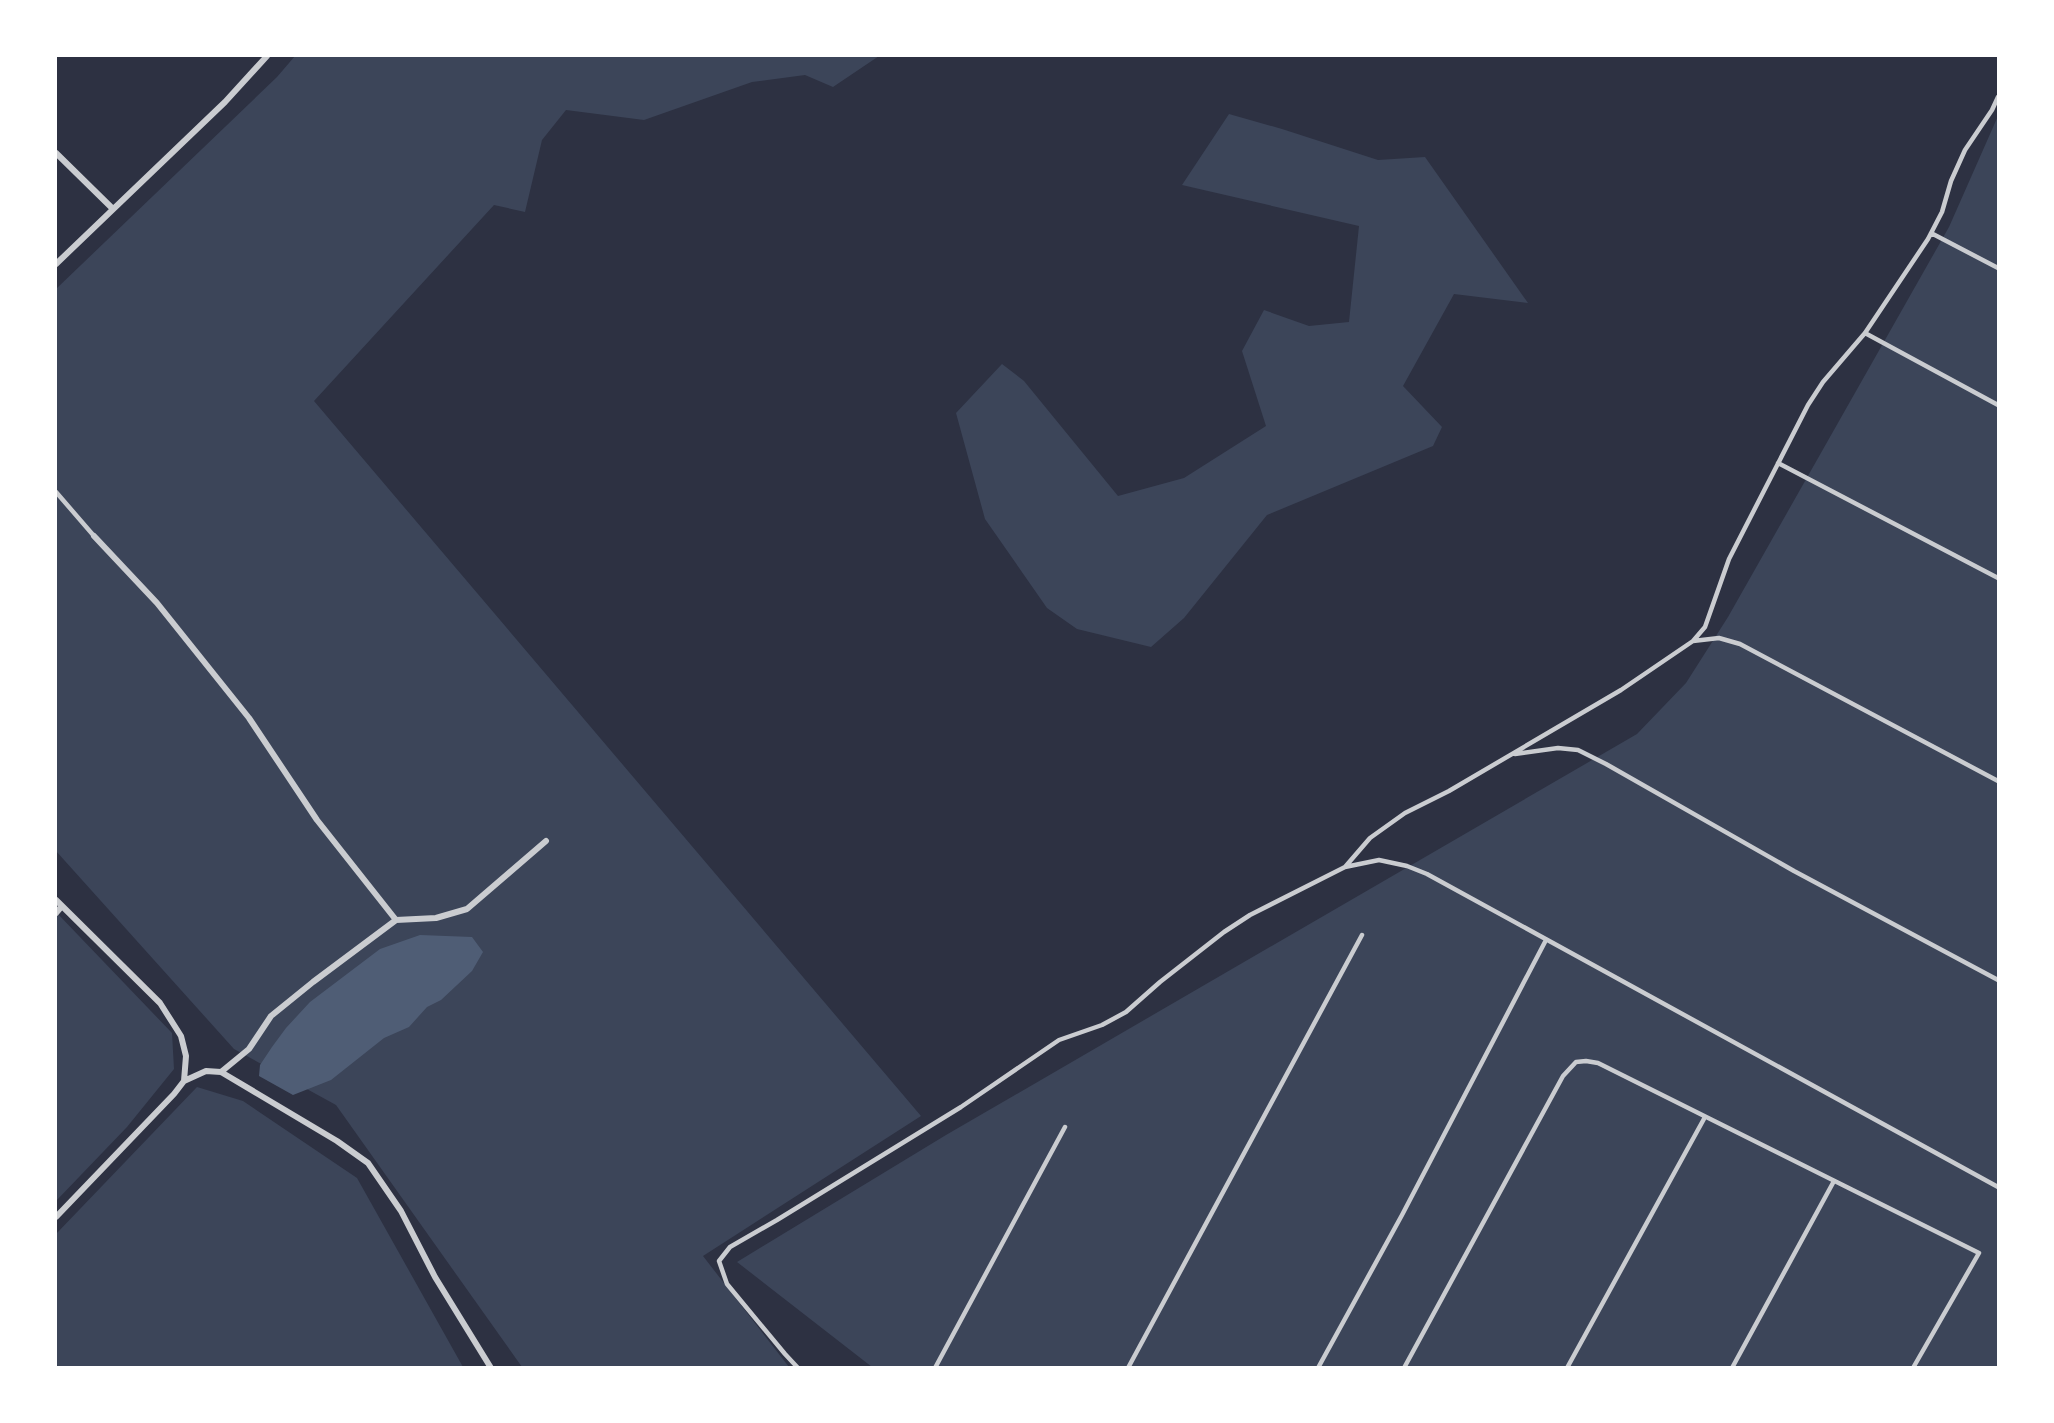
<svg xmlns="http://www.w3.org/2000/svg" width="2054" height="1423" viewBox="0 0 2054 1423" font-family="'Golos Text',sans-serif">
<rect width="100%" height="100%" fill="#2d3142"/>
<!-- green -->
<path fill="#3c4559" d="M295 56H879L833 87 805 75 752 82 644 120 566 110 542 140 525 212 494 205 314 401 921 1116 703 1256 789 1367H522L336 1105 234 1049 56 851V289L277 77Z
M1229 114 1282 129 1378 160 1425 157 1528 303 1454 294 1403 386 1442 427 1433 446 1267 515 1184 618 1151 647 1077 629 1047 608 985 519 956 413 1002 364 1024 381 1118 496 1184 478 1266 426 1242 351 1264 310 1309 326 1349 322 1359 226 1182 185Z
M1998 116V1367H872L737 1262 946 1135 1637 734 1686 683 1728 617 1949 227Z
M56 912 172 1033 174 1069 127 1127 56 1201Z
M197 1087 243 1101 357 1178 463 1367H56V1234Z"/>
<!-- water -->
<path fill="#4f5d75" d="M420 935 472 937 483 952 472 971 441 1000 427 1007 409 1027 384 1038 331 1080 293 1095 259 1076 260 1065 272 1047 286 1028 310 1002 380 949Z"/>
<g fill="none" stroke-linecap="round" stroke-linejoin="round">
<!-- service -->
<path stroke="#caccd0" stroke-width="4.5" d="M1931 233 1998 268
M1865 333 1998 405
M1778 463 1998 578
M56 492 94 536
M1693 641 1719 638 1740 644 1998 781
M1515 754 1558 748 1578 750 1606 764 1794 871 1998 980
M1345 867 1379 860 1407 866 1427 874 1998 1187
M798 1368 785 1354 727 1284 719 1261 730 1247 777 1220 961 1107 1059 1040 1102 1025 1126 1012 1160 982 1224 932 1250 915 1345 867 1370 838 1405 813 1449 791 1621 690 1693 641 1705 627 1729 559 1808 405 1823 382 1865 333 1928 239 1942 212 1951 181 1965 150 1992 110 1998 97
M935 1368 1065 1127
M1128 1368 1362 935
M1318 1368 1402 1215 1546 940
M1404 1368 1563 1076 1576 1062 1586 1061 1598 1063 1979 1253 1913 1368
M1567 1368 1705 1117
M1732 1368 1834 1181"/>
<!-- minor -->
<path stroke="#caccd0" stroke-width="6" d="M56 153 113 209
M56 264 225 102 267 56
M94 536 157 603 249 718 317 820 396 920
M56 900 160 1003 181 1036 186 1056 184 1081 174 1094 56 1217
M56 913 62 906
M221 1072 249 1049 271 1016 313 982 396 920 436 918 467 909 546 841
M184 1081 206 1071 221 1072 337 1141 368 1163 401 1211 435 1277 491 1368"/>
</g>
<!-- border -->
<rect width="2054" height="1423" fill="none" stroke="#ffffff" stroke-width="114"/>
</svg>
